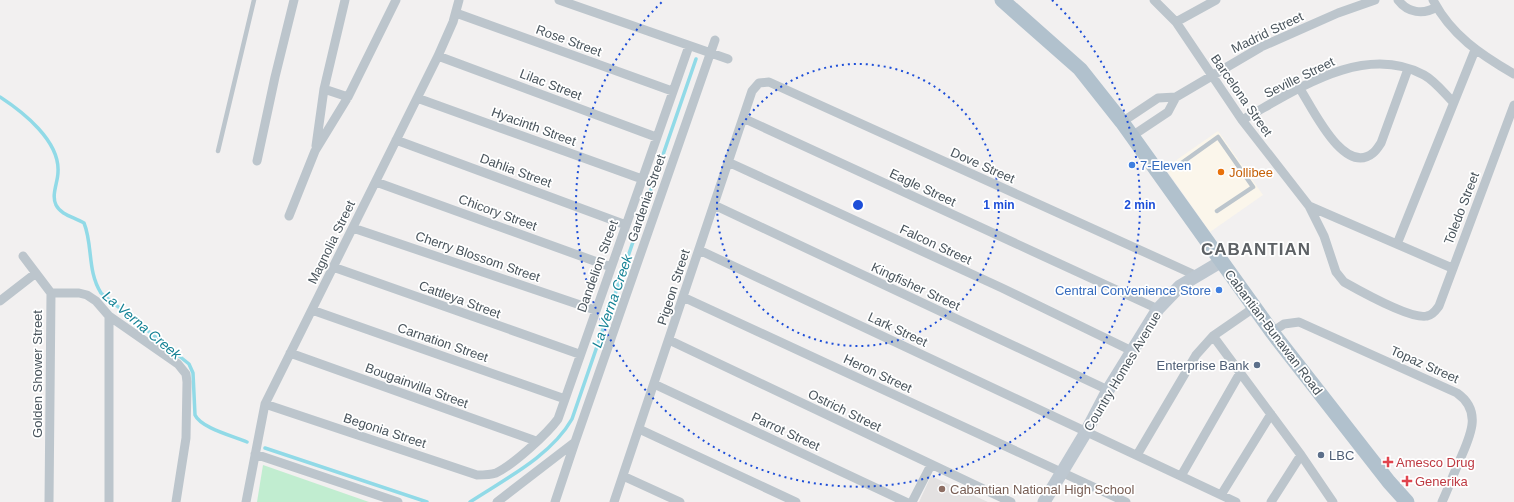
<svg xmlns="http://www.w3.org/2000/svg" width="1514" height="502" viewBox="0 0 1514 502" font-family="Helvetica,sans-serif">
<rect width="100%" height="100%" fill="#f2f0f0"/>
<!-- commercial -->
<path fill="#fbf6eb" d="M1218 131 1263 195 1210 232 1165 168Z"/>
<!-- education -->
<path fill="#e3e1e1" d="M931 476 988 502H919Z"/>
<!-- green -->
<path fill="#c1edd0" d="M263 465 369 502H257Z"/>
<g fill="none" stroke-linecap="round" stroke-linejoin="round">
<!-- stream -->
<path stroke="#91dae7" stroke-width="3.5" d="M0 97C23 112 60 141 58 172 58 182 51 195 56 205 61 215 74 217 84 223 93 245 87 271 101 293L189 364 193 373 195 415C201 428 233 436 247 442
M265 448 427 502
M470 502C505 479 551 456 572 419L696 59"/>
<!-- service -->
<path stroke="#bcc5cc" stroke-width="4.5" d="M218 151 254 0
M1183 162 1218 137 1253 187 1217 211"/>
<!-- minor -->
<path stroke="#bcc5cc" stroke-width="9" d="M559 0 728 59
M1154 0 1176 22 1242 120 1309 206 1324 236 1336 272 1344 282C1360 291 1412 320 1427 316 1433 315 1436 310 1439 306L1514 105
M1398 0C1408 13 1423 15 1437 7
M1433 0C1451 35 1481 55 1514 74
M456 13 672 91
M1176 22 1216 0
M438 56 656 137
M324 89 348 97
M1300 89C1312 107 1344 177 1373 153 1376 151 1379 146 1381 143L1408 69
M417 98 642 179
M743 118 1158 309
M1242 120C1295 91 1363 42 1424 75 1435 81 1444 93 1453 102
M1122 122 1158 98 1176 97 1261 47 1338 13 1375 0
M1132 136 1168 112 1176 97
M396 140 626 225
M316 146 324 89 345 0
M257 161 275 77 294 0
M728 162 1002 288 1132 351
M376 182 611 267
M714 205 1108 390
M1309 206 1452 268
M289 216 315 151 348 97 396 0
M353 228 595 310
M1397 244 1475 50
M699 250 1236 502
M23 256 51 293 49 502
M333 267 579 354
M51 293H79L87 295 96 301 109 316 178 364 186 374 187 382 186 438 176 502
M683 297 1126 502
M0 301 36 273
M312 310 565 399
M109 316V502
M1272 332 1284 324 1299 322 1457 393C1484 412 1469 438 1459 462 1453 475 1448 489 1442 502
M1213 336 1301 455 1333 502
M669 340 1011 502
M290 353 536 441
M654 384 906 502
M265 404 477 475C484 475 490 475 496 473 513 465 547 434 558 419L689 46
M639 429 796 502
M255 454 398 502
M1137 455 1196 355 1213 336 1255 307
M623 476 680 502
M1181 476 1240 373
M1221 495 1271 414
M246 502 265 404 438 56 453 22 459 0
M497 502 575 442
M555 502 575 442 715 40
M614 502 752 91 759 83 769 82 1195 275
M912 502 931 465
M1271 502 1301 455"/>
<!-- secondary -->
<path stroke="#bdc7d0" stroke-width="13" d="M1044 502 1086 432 1108 390 1158 309 1180 286 1222 261"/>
<!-- primary -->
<path stroke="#b1c1cd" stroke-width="15" d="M1002 0 1080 69 1122 122 1272 332 1389 482 1407 502"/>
</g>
<!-- distance rings -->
<g fill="none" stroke="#1d4ed8" stroke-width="2" stroke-dasharray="2 4">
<circle cx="858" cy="205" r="141"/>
<path d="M1052 0A282 282 0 1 1 664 0"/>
</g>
<!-- markers -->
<g fill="#3f7fe0" stroke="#fff" stroke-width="1.5">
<circle cx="1132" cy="165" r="4"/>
<circle cx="1219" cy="290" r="4"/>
</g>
<circle fill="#e8710a" stroke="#fff" stroke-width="1.5" cx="1221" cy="172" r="4"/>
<g fill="#5c6f8a" stroke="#fff" stroke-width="1.5">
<circle cx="1257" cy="365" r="4"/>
<circle cx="1321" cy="455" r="4"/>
</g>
<g fill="#e0444e" stroke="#fff" stroke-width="1.5">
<path d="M1386 456h4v4h4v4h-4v4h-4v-4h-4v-4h4z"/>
<path d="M1405 475h4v4h4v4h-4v4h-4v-4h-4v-4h4z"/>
</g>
<circle fill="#8d6e63" stroke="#fff" stroke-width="1.5" cx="942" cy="489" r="4"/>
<g text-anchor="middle" stroke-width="3.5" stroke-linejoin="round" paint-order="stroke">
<!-- street labels -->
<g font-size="13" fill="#49545c" stroke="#fff">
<text transform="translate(1267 32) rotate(-26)" y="5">Madrid Street</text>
<text transform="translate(569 40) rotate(20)" y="5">Rose Street</text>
<text transform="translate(1299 77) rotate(-26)" y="5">Seville Street</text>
<text transform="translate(551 84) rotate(21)" y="5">Lilac Street</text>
<text transform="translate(1242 95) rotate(55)" y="5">Barcelona Street</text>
<text transform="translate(534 126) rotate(20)" y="5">Hyacinth Street</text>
<text transform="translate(983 165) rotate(24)" y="5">Dove Street</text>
<text transform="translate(516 170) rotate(20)" y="5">Dahlia Street</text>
<text transform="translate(923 187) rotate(25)" y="5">Eagle Street</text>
<text transform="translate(646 198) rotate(-71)" y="5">Gardenia Street</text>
<text transform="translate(1461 208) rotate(-69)" y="5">Toledo Street</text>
<text transform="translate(498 212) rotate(20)" y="5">Chicory Street</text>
<text transform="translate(331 242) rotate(-64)" y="5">Magnolia Street</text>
<text transform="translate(936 244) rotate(25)" y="5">Falcon Street</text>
<text transform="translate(478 256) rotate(19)" y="5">Cherry Blossom Street</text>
<text transform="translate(597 266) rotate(-70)" y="5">Dandelion Street</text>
<text transform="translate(916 286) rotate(25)" y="5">Kingfisher Street</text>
<text transform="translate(673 287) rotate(-72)" y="5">Pigeon Street</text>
<text transform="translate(460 299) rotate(20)" y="5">Cattleya Street</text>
<text transform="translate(898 329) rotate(25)" y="5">Lark Street</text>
<text transform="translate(1274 332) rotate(53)" y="5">Cabantian-Bunawan Road</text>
<text transform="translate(443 342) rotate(19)" y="5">Carnation Street</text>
<text transform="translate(1425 364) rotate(24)" y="5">Topaz Street</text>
<text transform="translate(1122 371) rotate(-59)" y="5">Country Homes Avenue</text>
<text transform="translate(878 373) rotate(25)" y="5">Heron Street</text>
<text transform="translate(37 374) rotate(-90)" y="5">Golden Shower Street</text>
<text transform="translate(417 385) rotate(20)" y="5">Bougainvilla Street</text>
<text transform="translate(845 410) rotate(26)" y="5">Ostrich Street</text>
<text transform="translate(385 430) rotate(18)" y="5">Begonia Street</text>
<text transform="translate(786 431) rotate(25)" y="5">Parrot Street</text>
</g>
<!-- shop labels -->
<g font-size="13" fill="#366cbe" stroke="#fff" text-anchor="start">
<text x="1140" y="170">7-Eleven</text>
<text x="1211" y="295" text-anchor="end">Central Convenience Store</text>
</g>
<!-- food labels -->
<g font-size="13" fill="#c56008" stroke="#fff" text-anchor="start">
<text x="1229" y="177">Jollibee</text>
</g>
<!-- service labels -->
<g font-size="13" fill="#4e5e75" stroke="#fff" text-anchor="end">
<text x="1249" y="370">Enterprise Bank</text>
<text x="1329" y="460" text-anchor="start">LBC</text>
</g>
<!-- health labels -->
<g font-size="13" fill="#be3a42" stroke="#fff" text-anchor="start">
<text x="1396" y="467">Amesco Drug</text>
<text x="1415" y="486">Generika</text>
</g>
<!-- education labels -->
<g font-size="13" fill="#785e54" stroke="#fff" text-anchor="start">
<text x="950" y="494">Cabantian National High School</text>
</g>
<!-- water labels -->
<g font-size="14" font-style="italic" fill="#148295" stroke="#fff">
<text transform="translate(612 301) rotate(-71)" y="5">La Verna Creek</text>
<text transform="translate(142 325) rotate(40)" y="5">La Verna Creek</text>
</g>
<!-- district labels -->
<g font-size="17" font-weight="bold" letter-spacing="1" fill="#5d6165" stroke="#fff">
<text x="1256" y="255">CABANTIAN</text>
</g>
</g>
<circle cx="858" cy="205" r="6" fill="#1d4ed8" stroke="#fff" stroke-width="2"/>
<g font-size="12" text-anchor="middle" font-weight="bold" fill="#1d4ed8" stroke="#fff" stroke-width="3.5" stroke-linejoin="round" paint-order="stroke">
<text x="999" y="209">1 min</text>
<text x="1140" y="209">2 min</text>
</g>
</svg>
